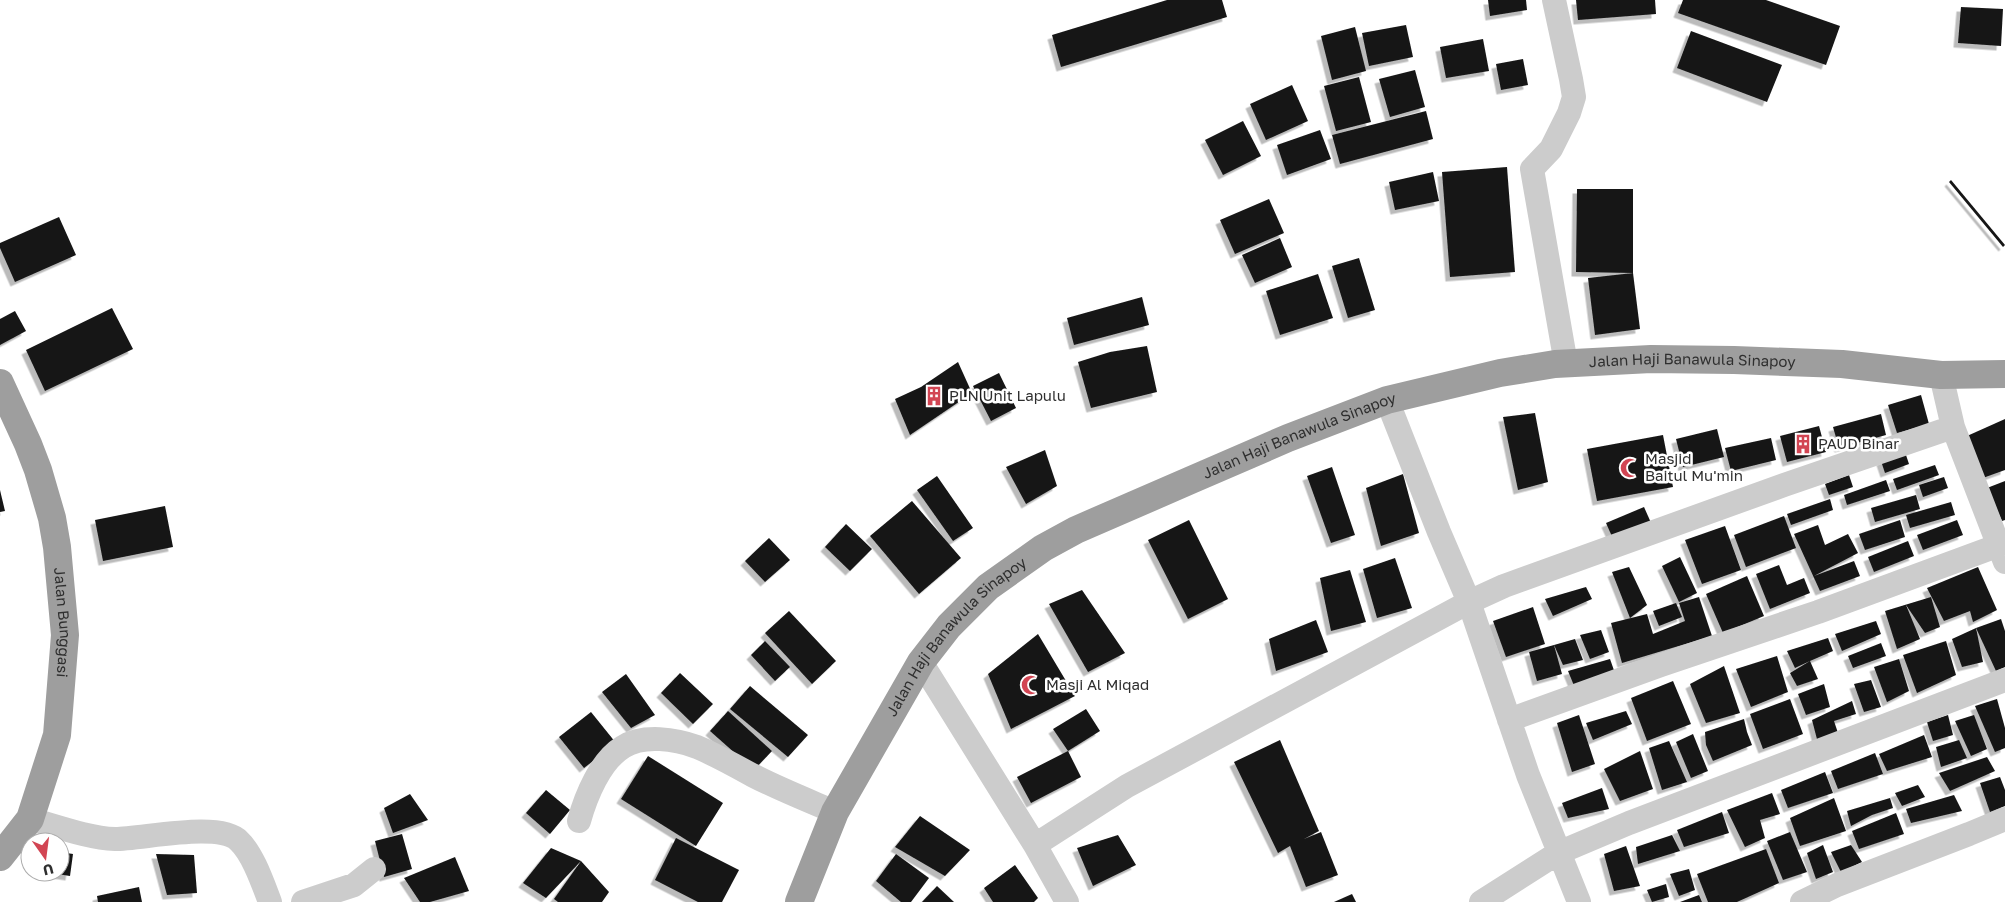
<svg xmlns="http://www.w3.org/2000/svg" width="2005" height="902" viewBox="0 0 2005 902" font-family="'Golos Text',sans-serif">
<defs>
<filter id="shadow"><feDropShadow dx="-4.5" dy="4.5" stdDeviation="0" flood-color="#0004"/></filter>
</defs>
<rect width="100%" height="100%" fill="#fff"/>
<!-- building -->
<path fill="#161616" filter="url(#shadow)" d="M1167 0H1222L1227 17 1061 67 1052 35Z
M1488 0H1526L1527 10 1490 16Z
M1576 0H1655L1656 14 1578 20Z
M1683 0H1766L1840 26 1826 65 1678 13Z
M1961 7 2003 9 2001 46 1958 43Z
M1406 25 1413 57 1369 66 1362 33Z
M1355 27 1366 71 1332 80 1321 36Z
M1691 31 1782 65 1767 102 1677 68Z
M1483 39 1489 71 1446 78 1440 47Z
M1523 59 1528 85 1501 90 1496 64Z
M1415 70 1425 107 1390 117 1379 79Z
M1359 77 1371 122 1336 131 1324 86Z
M1292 85 1308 121 1266 140 1250 104Z
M1426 111 1433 139 1340 164 1332 135Z
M1243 121 1261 156 1223 175 1205 140Z
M1320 130 1331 159 1287 175 1277 145Z
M1507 167 1515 272 1450 277 1442 172Z
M1433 172 1439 201 1395 210 1389 182Z
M1951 180 2005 245 2003 247 1949 182Z
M1577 189H1633V273L1640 329 1595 335 1588 278 1633 273 1576 272Z
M1269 199 1284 233 1235 254 1220 220Z
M59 217 76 255 15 282 0 248V243Z
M1280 238 1292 267 1255 283 1242 255Z
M1359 258 1375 310 1348 318 1332 266Z
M1318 274 1333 318 1280 335 1266 291Z
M1142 297 1149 325 1074 345 1067 318Z
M112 308 133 349 45 391 26 350Z
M15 311 26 331 0 345V319Z
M1147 346 1157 392 1091 408 1078 362 1110 352Z
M958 362 972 393 910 435 895 399 921 387Z
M999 373 1016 408 991 421 973 386Z
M1921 395 1929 424 1897 433 1888 405Z
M1535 413 1548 482 1518 490 1503 417Z
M1881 414 1886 435 1839 448 1833 427Z
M2005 419V470L1980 479 1967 436Z
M1819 426 1826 452 1787 462 1780 436Z
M1717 429 1724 457 1683 467 1676 439Z
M1663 435 1673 487 1597 501 1587 449Z
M1771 438 1776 460 1731 471 1725 448Z
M1045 450 1057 486 1026 504 1006 467Z
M1905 452 1909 464 1885 473 1881 461Z
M1935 465 1939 475 1897 490 1893 479Z
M1332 467 1355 535 1331 543 1307 476Z
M1403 474 1419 533 1381 546 1366 488Z
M1849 475 1853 487 1829 495 1825 484Z
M937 476 973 528 953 541 917 490Z
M1944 477 1948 488 1923 497 1919 485Z
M1886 480 1890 491 1847 505 1844 495Z
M2005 481V520L2002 521 1987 488Z
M0 490 5 511 0 512Z
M1916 495 1920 509 1875 522 1871 508Z
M1830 499 1833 510 1791 525 1787 514Z
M912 501 961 558 919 594 870 536Z
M1951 502 1955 515 1910 528 1906 515Z
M165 506 173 547 103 561 95 520Z
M1644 507 1652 525 1614 541 1606 523Z
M1784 516 1796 548 1746 567 1734 535Z
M1189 520 1228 599 1188 619 1148 540Z
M1900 520 1905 537 1865 550 1859 534Z
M1957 520 1963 535 1923 550 1917 535Z
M846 524 872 549 850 571 825 547Z
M1818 525 1825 545 1848 534 1858 553 1814 576 1854 561 1860 576 1820 591 1794 534Z
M1725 526 1741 570 1702 584 1685 540Z
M769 538 790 560 765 582 745 561Z
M1908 541 1914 556 1874 572 1868 557Z
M1680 557 1697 593 1679 602 1662 566Z
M1395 558 1412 608 1377 618 1363 569Z
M1779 565 1787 585 1804 578 1810 593 1770 609 1756 574Z
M1629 567 1647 605 1630 618 1612 572Z
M1978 567 1997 610 1973 622 1970 611 1944 621 1927 588Z
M1350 570 1366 622 1331 631 1320 578Z
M1747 576 1764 616 1723 633 1706 594Z
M1586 587 1592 599 1553 616 1545 599Z
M1082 590 1125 653 1088 672 1049 604Z
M1699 597 1712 636 1622 663 1611 623 1647 614 1653 634 1685 621 1679 603Z
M1931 597 1940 627 1925 633 1906 605 1920 639 1897 649 1885 611Z
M1676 603 1682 617 1659 626 1653 611Z
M1533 607 1545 644 1506 657 1493 621Z
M789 611 836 661 812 684 765 633Z
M2001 619 2005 631V667L1996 671 1976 628Z
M1316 620 1328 652 1276 671 1269 639Z
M1876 621 1881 634 1842 651 1835 634Z
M1976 628 1983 662 1962 667 1952 639Z
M1601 630 1609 652 1590 659 1580 635Z
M1038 634 1075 696 1011 729 988 674Z
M1828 638 1833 651 1810 661 1818 679 1797 686 1790 673 1810 661 1795 668 1787 651Z
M1575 639 1583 660 1563 665 1554 645Z
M765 641 790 667 775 681 751 655Z
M1946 641 1956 675 1917 693 1903 655Z
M1881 643 1886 656 1853 668 1848 656Z
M1554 645 1562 674 1537 681 1529 652Z
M1777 656 1788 692 1751 707 1736 669Z
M1610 659 1616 676 1575 688 1568 671Z
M1899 659 1909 691 1887 702 1874 667Z
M1724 666 1740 713 1706 723 1690 684Z
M680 673 713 704 693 724 661 693Z
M626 674 655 715 631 728 602 692Z
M1871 680 1881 707 1864 712 1854 684Z
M1673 681 1691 724 1647 741 1631 698Z
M1824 684 1830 707 1806 715 1798 694Z
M750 686 808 735 788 757 730 709Z
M1790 699 1803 734 1763 749 1750 714Z
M1997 699 2005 728V748L1995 752 1975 706Z
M1852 701 1856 714 1834 721 1839 736 1818 743 1812 720Z
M1086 709 1100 731 1068 751 1081 777 1031 803 1017 777 1068 751 1053 729Z
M728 711 772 751 754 770 710 731Z
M1626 711 1632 724 1593 740 1586 723Z
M591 712 616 743 584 768 559 737Z
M1579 715 1595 764 1572 772 1557 723Z
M1948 715 1953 735 1933 741 1927 722Z
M1974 715 1987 749 1971 756 1955 721Z
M1744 719 1747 732 1752 745 1713 761 1706 745 1705 732Z
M1693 734 1708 771 1691 778 1676 742Z
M1924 735 1932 757 1887 771 1879 754Z
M1280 740 1319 831 1304 839 1321 832 1338 875 1306 887 1290 846 1278 853 1234 762Z
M1959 740 1967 758 1941 767 1936 747Z
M1669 741 1687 782 1662 790 1649 748Z
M1640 751 1653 789 1620 801 1604 769Z
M1875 753 1883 774 1838 789 1831 771Z
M648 756 723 803 696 846 621 799Z
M1987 757 1995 771 1950 791 1939 773Z
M1825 772 1833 793 1788 808 1781 790Z
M2000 777 2005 790V806L1990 812 1980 783Z
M1918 785 1925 797 1902 806 1895 793Z
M1602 788 1609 809 1568 818 1562 803Z
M546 790 570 810 550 834 526 813Z
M1772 793 1780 814 1760 820 1765 838 1745 847 1727 810Z
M410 794 428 820 393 833 384 808Z
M1954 795 1962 811 1911 823 1906 809Z
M1834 798 1846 831 1800 846 1790 818Z
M1890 798 1893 808 1872 815 1851 826 1847 811Z
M1722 812 1729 833 1684 847 1677 830Z
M1896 813 1904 834 1859 849 1852 831Z
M920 816 970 850 945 876 895 847Z
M1790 832 1807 872 1783 880 1767 841Z
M402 834 412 869 384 877 375 841Z
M1118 835 1136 865 1093 886 1077 848Z
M1672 835 1680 851 1638 864 1636 847Z
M676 838 739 870 722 902H698L655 880Z
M1823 845 1833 872 1816 879 1807 853Z
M1851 845 1862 862 1841 872 1831 852Z
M1626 846 1640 886 1614 891 1604 854Z
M551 848 581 861 609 892 602 902H558L554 899 581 861 546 898 523 883Z
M1766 849 1779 883 1737 902H1708L1697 874Z
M60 852 73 854 70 876 51 873 60 872Z
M156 854 194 855 197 893 167 895Z
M896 854 929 878 911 902H901L876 881Z
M455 857 469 891 430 902H420L404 878Z
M1015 865 1038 898 1034 902H993L984 888Z
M1689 869 1695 890 1679 896 1670 874Z
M1666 884 1669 897 1652 902 1647 890Z
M937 886 954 902H922Z
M139 887 142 902H98L97 896Z
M1352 894 1356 902H1334Z
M1699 895 1702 902H1680Z"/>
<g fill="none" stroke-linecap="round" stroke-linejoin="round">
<!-- minor -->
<path stroke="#ccc" stroke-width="24" d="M1554 0 1571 79 1574 97 1569 113 1551 149 1532 169 1566 364
M1941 375 1953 427 2005 562
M1387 400 1439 532 1469 602 1528 775 1579 902
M921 662 1035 845 1067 902
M1509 720 1661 665 1818 612 2005 543
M30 819C56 826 88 838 115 839 143 839 220 821 239 841 253 854 263 884 270 902
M579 821C586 796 600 761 623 747 643 734 676 739 697 747 716 755 734 765 752 775 779 789 807 800 835 812
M1035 845 1127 786 1469 602 1504 586 1784 485 1953 427
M303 902 354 885 374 869
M1481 902 1558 853 1629 823 2005 680
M1802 902 1837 885 1969 834 2005 819"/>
<!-- trunk -->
<g stroke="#9e9e9e" stroke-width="28">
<path id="s1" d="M0 383 28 444 38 470 52 518 57 547 65 635 57 735 30 819 0 857"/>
<path id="s2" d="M799 902 835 812 921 662 949 626 988 587 1043 548 1076 530 1191 480 1288 438 1387 400 1500 373 1555 364 1651 359 1734 360 1842 364 1941 375 2005 374"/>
</g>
</g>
<!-- icons -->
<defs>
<symbol id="building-bare" viewBox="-9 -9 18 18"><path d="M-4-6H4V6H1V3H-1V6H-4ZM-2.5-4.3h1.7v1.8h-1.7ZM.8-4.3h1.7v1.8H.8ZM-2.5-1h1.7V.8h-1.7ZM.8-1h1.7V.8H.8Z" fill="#d24553" stroke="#fff" stroke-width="2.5" paint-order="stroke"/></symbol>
<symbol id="mosque-bare" viewBox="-9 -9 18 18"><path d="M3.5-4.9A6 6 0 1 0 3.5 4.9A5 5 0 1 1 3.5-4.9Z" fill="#d24553" stroke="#fff" stroke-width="2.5" paint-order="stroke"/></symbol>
</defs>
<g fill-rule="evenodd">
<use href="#building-bare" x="920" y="382" width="28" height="28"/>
<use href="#building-bare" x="1789" y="430" width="28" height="28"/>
<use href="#mosque-bare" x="1616" y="454" width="28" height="28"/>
<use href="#mosque-bare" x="1017" y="671" width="28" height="28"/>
</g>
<g text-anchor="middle" stroke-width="5" stroke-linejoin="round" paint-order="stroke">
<!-- street labels -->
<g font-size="15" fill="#2f2f2f" stroke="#fff">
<text dy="5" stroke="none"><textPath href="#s2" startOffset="1122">Jalan Haji Banawula Sinapoy</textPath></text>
<text dy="5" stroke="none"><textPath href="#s2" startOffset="718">Jalan Haji Banawula Sinapoy</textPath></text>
<text dy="5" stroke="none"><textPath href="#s1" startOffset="250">Jalan Bunggasi</textPath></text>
<text dy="5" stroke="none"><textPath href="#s2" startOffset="312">Jalan Haji Banawula Sinapoy</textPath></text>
</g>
<!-- poi labels -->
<g font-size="15" fill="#2f2f2f" stroke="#fff" text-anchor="start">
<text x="949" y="401">PLN Unit Lapulu</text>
<text x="1818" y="449">PAUD Binar</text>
<text x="1645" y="464">Masjid<tspan x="1645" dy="17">Baitul Mu'min</tspan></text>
<text x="1046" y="690">Masji Al Miqad</text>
</g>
</g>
<!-- north arrow -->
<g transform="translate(45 857) rotate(166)"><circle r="24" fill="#ffffff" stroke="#acacac"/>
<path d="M0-4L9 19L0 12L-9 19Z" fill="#d24553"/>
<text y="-8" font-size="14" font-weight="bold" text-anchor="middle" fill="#2f2f2f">U</text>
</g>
</svg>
